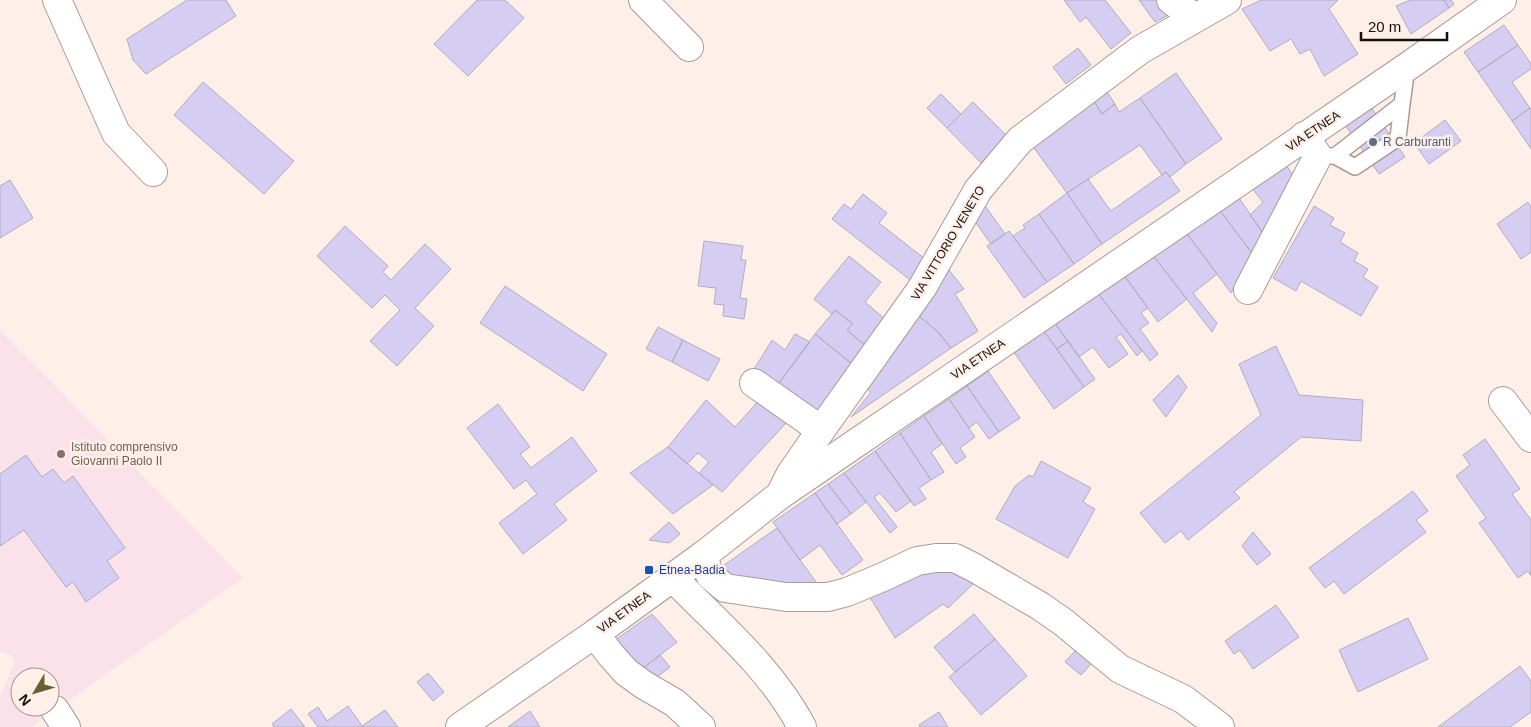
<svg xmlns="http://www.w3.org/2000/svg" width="1531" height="727" viewBox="0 0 1531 727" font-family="Arial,sans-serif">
<rect width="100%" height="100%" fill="#fef0e9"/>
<!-- education -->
<path fill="#fbe1ea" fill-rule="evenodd" d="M0 330 243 578 31 727H0V697L15 662 10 655 0 652ZM20 677H50V707H20Z"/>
<!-- building -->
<path fill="#d6cef2" stroke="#b0adbc" d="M187 0H226L236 16 146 74 133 60 127 39Z
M477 0H505L524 18 468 76 434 44Z
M1064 0H1105L1131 33 1111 49 1086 17 1080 22Z
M1139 0H1164L1178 10 1155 22Z
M1261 0H1338L1329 9 1358 54 1324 76 1310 49 1300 54 1291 39 1270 51 1242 9Z
M1410 0H1444L1449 8 1411 34 1396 6Z
M1444 0H1451L1454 4 1449 8Z
M1504 25 1518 45 1478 72 1464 52Z
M1518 45 1531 64V69L1512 82 1530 108 1512 121 1478 72Z
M1078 48 1091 65 1066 84 1053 67Z
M1176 73 1222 139 1186 164 1140 98Z
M203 82 294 161 264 194 174 115Z
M1105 89 1115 104 1102 114 1092 98Z
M941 94 961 114 947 128 927 108Z
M1092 98 1102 114 1115 104 1119 112 1140 98 1186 164 1170 177 1166 172 1162 175 1140 145 1067 193 1031 144Z
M973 102 1007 136 981 163 947 128Z
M1369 104 1405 157 1379 174 1343 122Z
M1530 108 1531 110V149L1512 121Z
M1445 120 1461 141 1429 164 1414 143Z
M1284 162 1293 175 1263 233 1250 215 1263 202 1250 186Z
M1166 172 1180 191 1102 244 1067 193 1088 179 1111 211Z
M10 180 33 218 0 238V186Z
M1067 193 1102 244 1074 264 1039 214Z
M863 194 887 213 879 223 925 259 914 283 832 219 844 204 851 209Z
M1237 195 1263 233 1252 253 1218 208Z
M981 200 1005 234 991 244 972 217Z
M1528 202 1531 207V252L1521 259 1497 224Z
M1314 206 1334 218 1330 225 1345 233 1340 242 1358 253 1354 261 1368 269 1363 277 1378 287 1361 316 1301 281 1296 291 1273 278Z
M1218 208 1252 253 1231 293 1185 231Z
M1039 214 1074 264 1047 282 1013 236 1025 228 1023 225Z
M345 226 388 266 383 272 391 280 425 244 451 269 415 308 434 326 397 366 370 341 400 310 385 295 372 308 317 256Z
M1009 231 1047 282 1024 298 987 246Z
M1185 231 1217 274 1193 293 1217 323 1212 332 1152 254Z
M704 241 743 246 741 260H746L740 298 747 299 744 319 723 316 724 305 714 304 716 288 698 286Z
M1152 254 1187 299 1158 322 1123 274Z
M849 256 881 282 865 302 886 320 866 346 847 330 853 324 835 310 832 314 814 299Z
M945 265 964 289 955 294 978 331 951 348 938 332 918 315Z
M1123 274 1148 308 1141 313 1149 323 1140 329 1158 354 1150 361 1097 292Z
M505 286 607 354 583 391 480 323Z
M1097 292 1142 351 1137 356 1121 334 1116 337 1128 354 1109 368 1093 347 1079 357 1054 322Z
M835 310 853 324 847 330 866 346 852 364 815 334Z
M918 315 938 332 951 348 851 417 871 392 866 388Z
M1054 322 1068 341 1057 349 1043 330Z
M658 327 683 340 672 362 646 349Z
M1043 330 1084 387 1054 409 1013 351Z
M795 334 810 342 776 387 751 374 772 340 785 350Z
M815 334 852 364 817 411 776 387Z
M683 340 720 359 708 381 672 362Z
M1068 341 1095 379 1084 387 1057 349Z
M1276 346 1299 395 1363 400 1361 441 1301 437 1234 492 1240 498 1188 540 1181 531 1165 543 1140 513 1261 415 1239 364Z
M988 371 1020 418 999 432 967 386Z
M1178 375 1187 387 1166 417 1153 400Z
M967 386 999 432 989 439 977 422 969 428 949 399Z
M762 397 788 421 722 492 699 473 709 462 698 453 687 464 668 447 706 400 735 427Z
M949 399 975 437 960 448 966 457 956 464 924 416Z
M498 404 530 447 520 454 531 468 572 437 597 471 554 504 567 520 523 554 499 523 537 494 526 480 514 489 467 428Z
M924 416 942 444 931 452 944 472 931 480 900 433Z
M900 433 931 480 919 488 926 499 914 506 875 451Z
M1485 439 1520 489 1512 494 1531 520V576L1528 571 1518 578 1479 523 1486 518 1456 476 1470 465 1463 455Z
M668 447 713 485 673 514 630 473Z
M875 451 911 501 896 512 880 493 874 497 897 527 890 533 844 473Z
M26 455 42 477 53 469 64 483 73 476 125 548 107 561 119 578 86 602 73 582 66 587 24 530 0 546V474Z
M1041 461 1091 488 1083 502 1095 509 1068 558 996 519 1015 486 1029 475 1033 477Z
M844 473 866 502 851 514 828 484Z
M828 484 851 514 837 524 815 493Z
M1413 491 1428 511 1416 520 1426 532 1344 594 1334 581 1325 588 1309 568Z
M815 493 863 560 842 575 820 545 800 560 773 522Z
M669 522 680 534 669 543 649 540Z
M777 528 800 560 819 586 733 581 720 568Z
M1253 532 1271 554 1257 565 1242 546Z
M954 566 974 583 948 608 943 604 895 638 869 596 914 572Z
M1276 605 1299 637 1253 669 1240 650 1234 654 1225 641Z
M652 614 677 642 642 669 615 640Z
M974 614 995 639 955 672 934 647Z
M1408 618 1428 659 1358 692 1339 650Z
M995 639 1027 676 981 715 949 677Z
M1078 648 1093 662 1081 675 1065 662Z
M660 655 670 667 653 680 642 669Z
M1520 666 1531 681V712L1510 727H1438Z
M428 673 444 692 433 701 417 682Z
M348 706 363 727H318L308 714 318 707 327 721Z
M291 709 305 727H274L272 724Z
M385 710 398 727H363L362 726Z
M530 711 540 727H508Z
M939 712 948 727H920L919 725Z"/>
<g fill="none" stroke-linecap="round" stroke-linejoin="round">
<defs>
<path id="service" d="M1318 156H1335L1402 104 1407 67
M1335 156 1355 167 1398 138 1402 104"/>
<path id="minor" d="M57 0 116 133 153 172
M643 0 689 47
M1171 0 1195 18
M1248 290 1318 156 1304 136
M754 383 821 430
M1503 401 1531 438
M780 495 790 475 821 430 922 288 978 190 1020 140 1140 50 1227 0
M705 554 704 560 710 575 725 588 786 597H828L847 592 883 577 917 561 936 558H955L973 567 1040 606 1063 622 1120 669 1183 699 1220 727
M55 710 66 727"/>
<path id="tertiary" d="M672 577C718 624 771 668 802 727
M596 633 598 638 610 654 626 672 644 685 675 703 701 727"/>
<path id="secondary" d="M460 727 596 633 705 554 780 495 1407 67 1502 0"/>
</defs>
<!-- service casing -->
<use href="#service" stroke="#ab9a93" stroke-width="18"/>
<!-- minor casing -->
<use href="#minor" stroke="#ab9a93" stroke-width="30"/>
<!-- tertiary casing -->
<use href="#tertiary" stroke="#ab9a93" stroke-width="30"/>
<!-- secondary casing -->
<use href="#secondary" stroke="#ab9a93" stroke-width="30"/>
<!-- service -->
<use href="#service" stroke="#fff" stroke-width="15"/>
<!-- minor -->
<use href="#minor" stroke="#fff" stroke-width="28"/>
<!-- tertiary -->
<use href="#tertiary" stroke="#fff" stroke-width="28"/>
<!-- secondary -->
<use href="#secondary" stroke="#fff" stroke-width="28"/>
</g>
<!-- markers -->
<circle fill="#5c6f8a" stroke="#fef0e9" stroke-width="2" cx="1373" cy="142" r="5"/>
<circle fill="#8d6e63" stroke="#fef0e9" stroke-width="2" cx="61" cy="454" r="5"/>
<rect fill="#1a4fb4" stroke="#fef0e9" stroke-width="2" x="644" y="565" width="10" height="10" rx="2.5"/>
<g text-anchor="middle" stroke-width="5" stroke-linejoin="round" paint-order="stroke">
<!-- street labels -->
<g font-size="12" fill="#16100d" stroke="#fef0e9">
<text transform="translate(1313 131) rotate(-34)" y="4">VIA ETNEA</text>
<text transform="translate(948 243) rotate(-59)" y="4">VIA VITTORIO VENETO</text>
<text transform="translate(978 359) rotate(-34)" y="4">VIA ETNEA</text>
<text transform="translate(624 612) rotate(-36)" y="4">VIA ETNEA</text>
</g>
<!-- service labels -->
<g font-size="12" fill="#4e5e75" stroke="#fef0e9" text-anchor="start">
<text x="1383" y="146">R Carburanti</text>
</g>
<!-- education labels -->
<g font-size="12" fill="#785e54" stroke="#fef0e9" text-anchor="start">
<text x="71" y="451">Istituto comprensivo<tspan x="71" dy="14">Giovanni Paolo II</tspan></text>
</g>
<!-- transit labels -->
<g font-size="12" fill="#164399" stroke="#fef0e9" text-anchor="start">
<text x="659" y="574">Etnea-Badia</text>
</g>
</g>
<!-- north arrow -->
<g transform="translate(35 692) rotate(232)"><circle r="24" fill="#fef0e9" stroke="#a19691"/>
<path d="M0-4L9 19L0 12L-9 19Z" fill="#626330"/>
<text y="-8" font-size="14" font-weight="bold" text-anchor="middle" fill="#16100d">N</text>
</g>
<!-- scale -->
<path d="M1361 32v8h86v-8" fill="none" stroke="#16100d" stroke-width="2.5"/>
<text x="1368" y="32" font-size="15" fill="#16100d" stroke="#fef0e9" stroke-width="4" paint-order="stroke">20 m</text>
</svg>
